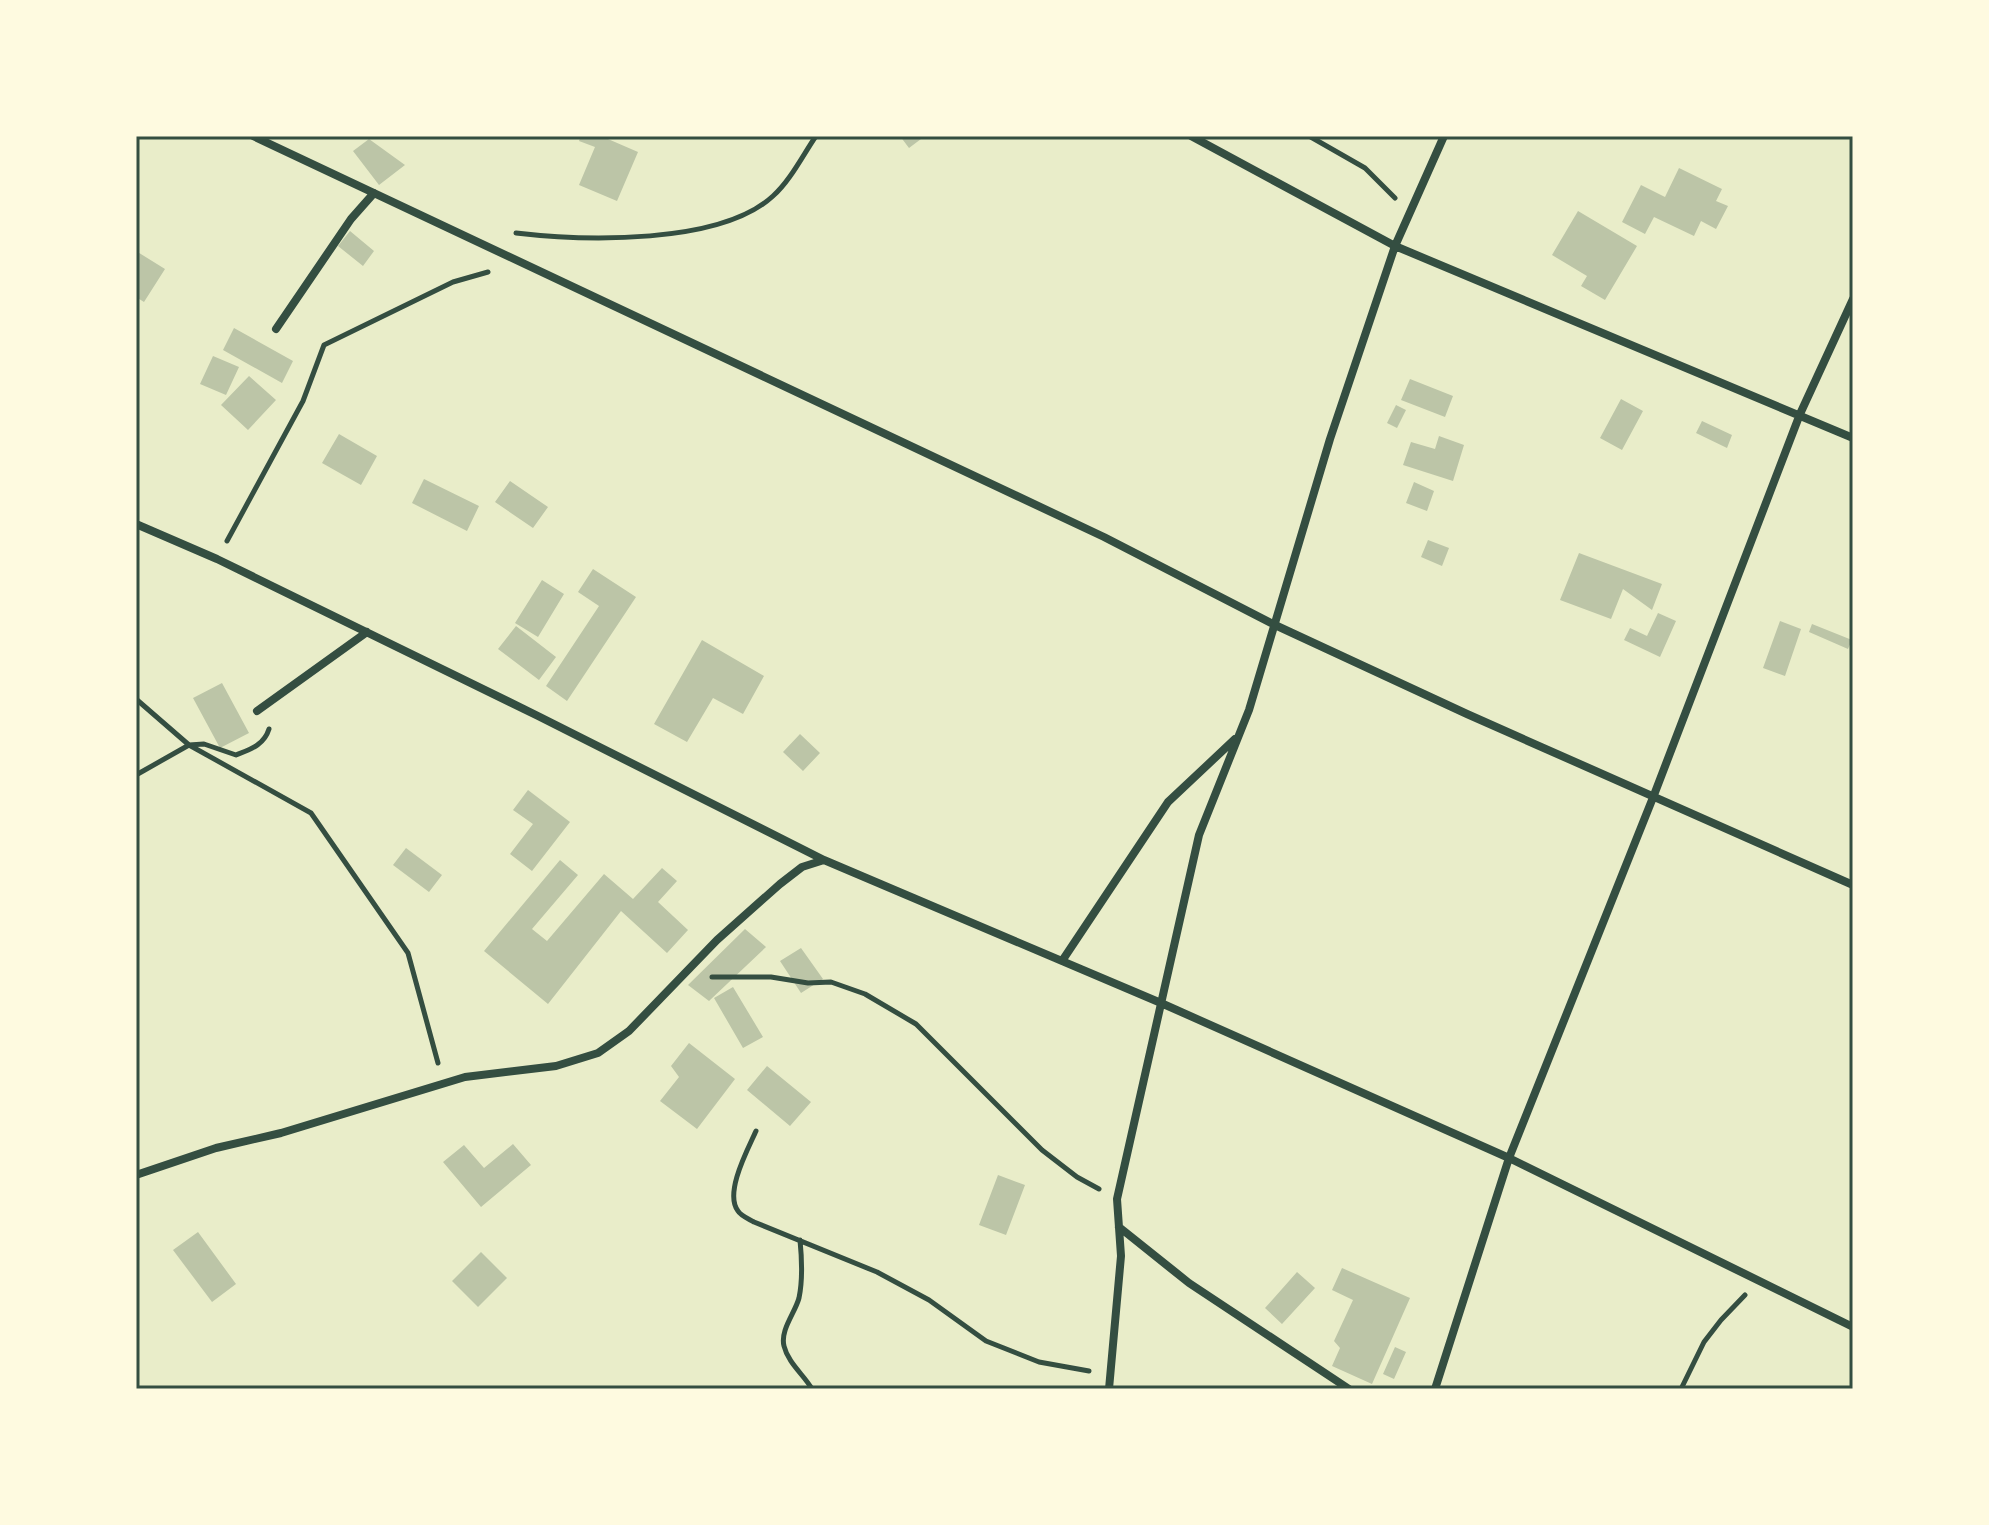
<svg xmlns="http://www.w3.org/2000/svg" width="1989" height="1525" viewBox="0 0 1989 1525" font-family="'DM Sans',sans-serif">
<rect width="100%" height="100%" fill="#e9edc9"/>
<!-- building -->
<path fill="#bcc5a7" d="M581 136H601L638 152 617 201 579 185 595 147 579 141Z
M900 136H925L909 148Z
M369 139 405 165 379 185 353 151Z
M1679 168 1722 189 1716 201 1728 206 1716 229 1701 221 1694 236 1654 217 1645 234 1622 222 1641 185 1665 197Z
M1578 211 1637 246 1605 300 1581 286 1587 276 1552 255Z
M350 231 374 251 363 266 338 246Z
M136 251 165 269 144 302 136 297Z
M234 328 293 361 282 383 223 350Z
M213 356 239 367 226 395 200 384Z
M249 376 276 400 248 430 221 405Z
M1410 379 1453 396 1445 417 1401 400Z
M1621 399 1643 411 1622 450 1600 438Z
M1396 405 1406 410 1397 428 1387 423Z
M1702 421 1732 435 1727 448 1696 433Z
M339 434 377 456 361 485 322 463Z
M1439 436 1464 445 1453 481 1403 465 1411 442 1435 449Z
M424 479 479 506 467 531 412 503Z
M510 481 548 507 533 528 495 502Z
M1414 482 1434 491 1427 511 1406 503Z
M1428 540 1449 548 1442 566 1421 557Z
M1579 553 1662 584 1652 610 1623 589 1611 619 1560 600Z
M593 569 636 597 567 701 546 686 599 606 578 592Z
M542 580 564 594 538 637 515 623Z
M1658 613 1676 621 1660 657 1624 640 1630 628 1647 636Z
M1780 621 1801 629 1785 676 1763 668Z
M1812 624 1852 640 1848 649 1809 632Z
M516 626 556 657 539 680 498 649Z
M702 640 764 676 743 714 713 698 687 742 654 724Z
M222 683 249 733 220 748 193 698Z
M800 734 820 753 803 771 783 752Z
M528 790 570 822 532 871 510 854 533 824 513 810Z
M406 848 442 875 429 892 393 865Z
M560 860 578 875 532 929 547 941 604 874 633 899 662 868 677 881 658 902 688 930 667 953 621 911 548 1004 484 951Z
M745 929 766 947 709 1001 688 985Z
M801 948 823 979 801 993 780 961Z
M733 987 763 1037 743 1048 714 998Z
M689 1043 735 1079 697 1129 660 1101 679 1077 671 1066Z
M767 1066 811 1102 790 1126 747 1090Z
M513 1144 531 1165 481 1207 443 1162 464 1145 484 1168Z
M998 1175 1025 1185 1006 1235 979 1225Z
M198 1232 236 1284 212 1302 173 1250Z
M481 1252 507 1278 478 1307 452 1281Z
M1342 1268 1410 1298 1372 1384 1332 1366 1340 1348 1334 1341 1353 1300 1332 1290Z
M1297 1272 1315 1288 1282 1324 1265 1308Z
M1395 1347 1406 1352 1394 1379 1383 1374Z"/>
<g fill="none" stroke-linecap="round" stroke-linejoin="round">
<!-- path -->
<path stroke="#344e41" stroke-width="5" d="M1309 136 1365 168 1395 198
M516 233C584 241 720 245 773 196 790 181 803 155 816 136
M227 541 303 401 324 345 453 282 488 272
M136 699 189 745 311 813 408 953 438 1063
M136 775 189 745 204 744 236 755C251 749 264 745 269 729
M712 977H771L808 983 831 982 865 994 916 1024 1042 1150 1077 1177 1099 1189
M756 1131C748 1149 724 1193 738 1211 741 1216 749 1219 754 1222L877 1272 929 1300 986 1341 1039 1362 1089 1371
M800 1240C802 1260 803 1279 799 1298 795 1313 780 1330 784 1346 788 1363 804 1375 812 1389
M1681 1389 1704 1342 1721 1320 1745 1295"/>
<!-- minor -->
<path stroke="#344e41" stroke-width="8" d="M253 136 1104 537 1275 625 1467 714 1853 885
M1191 136 1395 246 1853 438
M276 329 351 219 374 193
M136 524 217 559 538 716 824 860 1161 1003 1509 1158 1853 1327
M257 711 367 632
M1062 961 1168 802 1235 739
M136 1175 216 1148 281 1133 465 1077 556 1066 598 1053 629 1031 717 940 780 884 802 867 824 860
M1119 1227 1189 1283 1349 1389
M1109 1389 1121 1256 1117 1199 1199 835 1249 710 1330 439 1395 246 1444 136
M1435 1389 1509 1158 1654 795 1800 414 1853 299"/>
</g>
<!-- border -->
<rect width="1989" height="1525" fill="none" stroke="#fefae0" stroke-width="276"/>
<rect x="138" y="138" width="1713" height="1249" fill="none" stroke="#344e41" stroke-width="3"/>
</svg>
